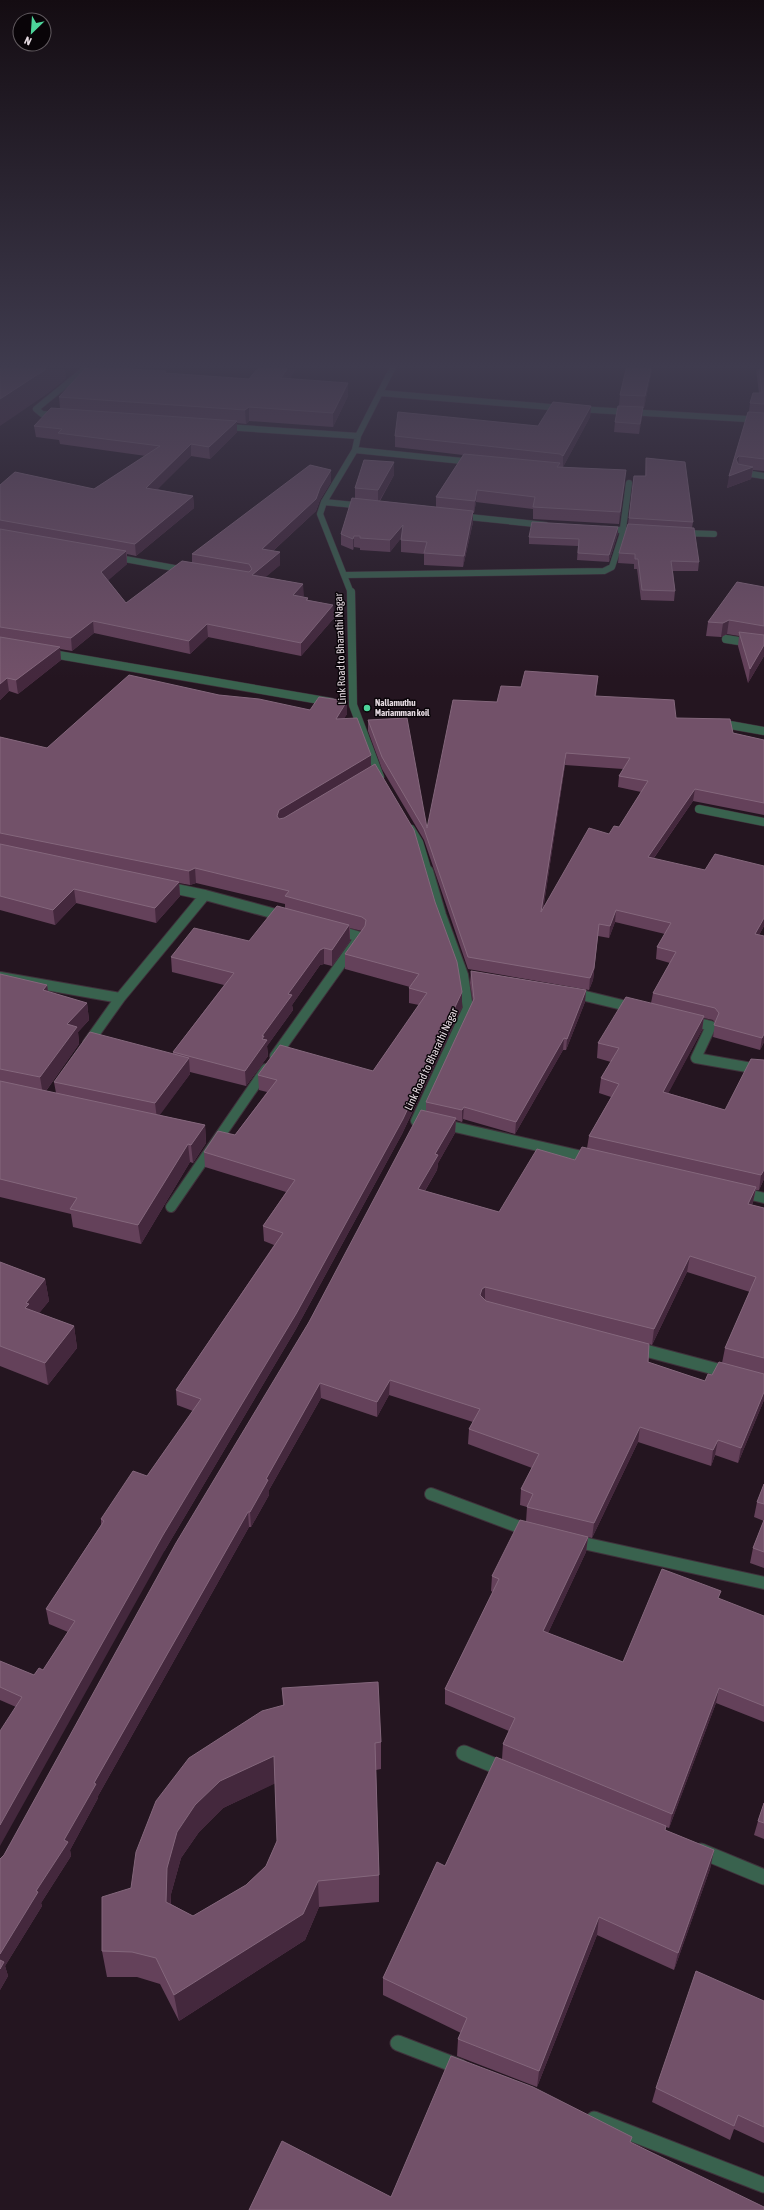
<svg xmlns="http://www.w3.org/2000/svg" width="764" height="2210" viewBox="0 0 764 2210" font-family="'Asap Condensed',sans-serif">
<rect width="100%" height="100%" fill="#241520"/>
<g fill="none" stroke-linecap="round" stroke-linejoin="round">
<defs>
<path id="street-far4" d="M380 393 562 408
M578 409 764 420
M57 415 42 414 36 409 85 369
M225 427 358 436
M355 450 472 462
M739 472 764 476
M324 502 364 506
M459 516 545 525
M604 529 638 531
M682 533 714 534
M114 557 185 570
M346 575 604 571 612 567 622 536 629 483
M351 593 320 514 324 502 355 450 358 436 392 369"/>
<path id="street-far3" d="M351 592 353 705 380 777
M726 639 764 645
M47 653 331 702
M719 723 764 731
M699 809 764 822
M411 829 419 842 428 872"/>
<path id="street-far2" d="M205 895 283 916
M0 977 120 998 88 1043
M573 993 635 1008
M120 998 205 895 167 887
M691 1021 711 1026 696 1058 764 1070
M275 1056 360 937 337 930
M416 1121 468 1008 463 975 441 915 428 871
M442 1124 591 1158
M743 1193 764 1198
M171 1207 266 1069"/>
<path id="street-far1" d="M636 1348 727 1372
M431 1494 530 1531
M574 1541 764 1583"/>
<path id="street" d="M464 1753 503 1769
M701 1851 764 1877
M398 2043 460 2067
M594 2119 764 2185"/>
</defs>
<!-- street-far4 casing -->
<use href="#street-far4" stroke="#3f313b" stroke-width="7"/>
<!-- street-far3 casing -->
<use href="#street-far3" stroke="#3f313b" stroke-width="9"/>
<!-- street-far2 casing -->
<use href="#street-far2" stroke="#3f313b" stroke-width="12"/>
<!-- street-far1 casing -->
<use href="#street-far1" stroke="#3f313b" stroke-width="14"/>
<!-- street casing -->
<use href="#street" stroke="#3f313b" stroke-width="17"/>
<!-- street-far4 -->
<use href="#street-far4" stroke="#39624e" stroke-width="6"/>
<!-- street-far3 -->
<use href="#street-far3" stroke="#39624e" stroke-width="8"/>
<!-- street-far2 -->
<use href="#street-far2" stroke="#39624e" stroke-width="10"/>
<!-- street-far1 -->
<use href="#street-far1" stroke="#39624e" stroke-width="12"/>
<!-- street -->
<use href="#street" stroke="#39624e" stroke-width="15"/>
</g>
<!-- wall -->
<path fill="#64415a" fill-rule="evenodd" d="M626 369H652L644 408H643L642 417 639 434 614 432 615 422 619 406 620 395Z
M756 369H764V471L753 470 751 479 727 488 749 412 750 403 759 393Z
M167 373 249 379H289L348 396 333 427 249 421 246 424 237 423V432L210 459 191 456 157 489 193 496 194 508 136 556 127 554V564L108 580 126 603 192 563V554L331 470V482L320 500 316 511 273 551 280 565 265 577 303 584V597L308 598V600L333 605 334 618 301 656 208 637 190 654 94 633 72 651 60 649 61 660 18 694 9 691 0 700V485L94 489 146 456 60 444 59 440 36 437 34 426 60 408 59 397Z
M591 406 590 417 563 467 625 482 619 524 533 519V509L476 502 474 513H473V522L463 567 424 565V554L401 552V538L390 552 360 550V548L354 547 353 550 341 545V534L355 498V488L394 462V475L380 501 436 507V497L463 455 395 447V436L538 426Z
M646 458 693 522 692 528 699 562 698 571H673L675 591 674 601 641 600 637 569H634V564L618 563 619 553 628 524 634 476H645Z
M618 527V533L609 562 577 560 578 546 529 544V537Z
M764 587V656L748 683 738 646 739 636 727 634 721 637 706 636 708 622Z
M598 676 596 696 733 733 764 740V815L693 801 654 858 764 926 759 935 764 936V1042L760 1050 713 1037 715 1023 713 1020 704 1018 702 1030 668 1093 725 1110 764 1179 759 1190H756L753 1202 752 1205 764 1208V1400L738 1463 715 1455 711 1466 638 1442 592 1538 588 1537 586 1552 548 1633 623 1662 719 1599 764 1616V1722L716 1703 669 1828 666 1827 665 1830 714 1850 710 1869 674 1970 597 1935 537 2087 457 2056 458 2039 461 2033 383 1995V1978L445 1866 502 1759 503 1744 509 1731 445 1704V1689L493 1592 491 1591 492 1576 526 1522 527 1507 520 1505 521 1489 532 1468 468 1444 469 1429 473 1422 389 1395 377 1417 321 1398 269 1490V1495L251 1527H249L98 1796V1798L70 1850 71 1856 41 1903 42 1906 5 1966 8 1976 0 1990 4 1855 309 1322 426 1111V1102L473 1002 470 983 471 971 586 990 585 1002 566 1050H563L515 1134 463 1119 462 1122 456 1120 455 1133 438 1163 437 1170 425 1191 499 1212 575 1160 587 1148 589 1136 611 1097 599 1093 601 1078 611 1062 597 1058 598 1043 651 1003 653 993 670 963 656 959 657 947 665 934 615 922 609 938 598 936 593 980 589 990 468 969 424 840 382 769 368 731V720L427 828 497 702 521 687ZM565 765 623 769 619 776 618 787 641 792 619 827 609 834 543 910ZM687 1272 750 1292 725 1348 722 1363 712 1375 705 1381 648 1362 649 1344 652 1345Z
M219 695 310 710 347 714 344 718 371 767 462 1007 402 1134 296 1329 165 1550 16 1707 0 1700V1661L34 1675 43 1670 68 1632 49 1624 46 1609 101 1525V1519L147 1476 193 1411 177 1405 176 1390 274 1245 264 1241 263 1226 286 1192 205 1167 204 1152 235 1135 267 1092 259 1090 258 1075 373 1071 419 1005 409 1003V988L410 987 345 969V954L362 931 350 928V941L332 966 324 964 320 965 292 1005 293 1010 267 1046 268 1056 246 1086 190 1072V1074L159 1115 205 1125 206 1143 193 1163 190 1162 141 1244 73 1227 71 1214 0 1197V974L47 985 48 992 87 1003 89 1020 78 1032 79 1044 46 1091 56 1093 54 1082 173 1054V1052L224 985 172 972 171 957 249 941 285 908V904L196 883 190 885 179 883 180 896 156 923 76 903 55 925 0 910V737L47 748Z
M0 1262 45 1279 49 1301 39 1313 74 1326 77 1348 48 1385 0 1366Z
M764 1484V1568L750 1563 753 1548 764 1521 754 1517 757 1502Z
M282 1688 381 1742V1769L376 1770 379 1875V1902L319 1907 305 1940 179 2021 160 1984 137 1977H107L102 1951 131 1888 283 1705ZM275 1783 277 1841 266 1866 246 1885 193 1916 171 1904V1894L181 1858 199 1832 223 1808Z
M764 1803V1839L754 1835 758 1821Z
M764 2001V2143L734 2129 730 2140 652 2102 656 2088Z"/>
<!-- shaded-wall -->
<path fill="#44283d" d="M35 369H65L66 379 47 394 0 426V399Z
M287 369H296L281 392V378Z
M651 369H652L644 408 645 396Z
M348 383V396L333 427V413Z
M591 406 590 417 563 467V456Z
M249 407V421L246 424 245 410Z
M643 407 642 417 639 434 640 424Z
M237 421V432L210 459 209 447Z
M191 444V456L147 500 146 488Z
M739 456 738 468 736 459Z
M394 462V475L378 503V490Z
M753 467 751 479 727 488 729 476Z
M331 470V482L320 500 316 511 262 561V549L320 488Z
M626 470 625 482 619 524 620 512Z
M477 490 476 502 474 513 475 501Z
M193 496 194 508 136 556 135 544Z
M473 511V522L463 567 464 556Z
M403 525V536L390 552V540Z
M618 527V533L609 562V555Z
M354 536V547L353 550V539Z
M126 551 127 564 103 585 101 572Z
M280 552V565L253 588 252 575Z
M303 584 304 596 293 608V595Z
M333 605 334 618 301 656V643Z
M729 620 727 634 721 637 723 623Z
M93 621 94 633 72 651 71 638Z
M207 624 208 637 190 654 189 641Z
M764 645V656L748 683 750 669Z
M60 647 61 660 18 694 16 680Z
M598 676 597 687 594 707 595 696Z
M7 678 9 691 0 700V684Z
M347 701V714L336 732V719Z
M566 753 565 765 541 924V912Z
M371 755V769L279 824 277 816 279 810Z
M695 789 693 801 646 869 648 857Z
M195 868 196 883 190 885 189 871Z
M179 882 180 896 156 923 155 908Z
M74 889 76 903 55 925 53 910Z
M616 910 615 922 609 938 610 926Z
M764 918V926L753 946 755 934Z
M599 924 593 980 589 990 590 978Z
M349 925 350 941 332 966V950Z
M324 948V964L320 965 292 1005 293 1010 267 1046 268 1056 246 1086 245 1071 262 1036 288 994 320 950Z
M47 985 50 1003 43 990Z
M586 990 585 1002 566 1050 567 1039Z
M462 992V1007L402 1134 296 1329 165 1550 0 1846V1825Z
M87 1003 89 1020 78 1032 79 1044 43 1095 40 1077 67 1024Z
M704 1016 702 1030 661 1107 663 1092Z
M764 1034V1042L760 1050 762 1038Z
M564 1038 563 1050 515 1134 516 1122Z
M189 1058 190 1074 157 1119 155 1103Z
M464 1107 463 1119 462 1122V1110Z
M456 1118 455 1133 438 1163 437 1170 417 1204 418 1189 435 1154Z
M205 1125 206 1143 193 1163 191 1145Z
M188 1144 190 1162 141 1244 138 1225Z
M764 1170V1179L759 1190 761 1175Z
M756 1187 753 1202 746 1219 748 1204Z
M690 1256 687 1272 652 1345 654 1329Z
M45 1279 49 1301 32 1322 25 1308 26 1303Z
M485 1287V1302L480 1295 482 1289Z
M74 1326 77 1348 48 1385 45 1363Z
M390 1380 389 1395 377 1417V1402Z
M320 1383 321 1398 269 1490V1495L251 1527 250 1512 266 1479Z
M764 1392V1400L738 1463 741 1448Z
M640 1427 638 1442 592 1538 594 1523Z
M718 1440 715 1455 711 1466 713 1450Z
M248 1512 249 1527 98 1796V1798L70 1850 71 1856 41 1903 42 1906 5 1966 8 1976 0 1990V1954L36 1891 94 1783Z
M588 1537 586 1552 542 1646 543 1631Z
M719 1688 716 1703 669 1828 672 1814Z
M274 1756 276 1783 223 1808 199 1832 181 1858 171 1894 170 1928 166 1902 167 1868 177 1832 195 1805 220 1781Z
M714 1850 710 1869 674 1970 678 1953Z
M318 1881 319 1907 305 1940 179 2021 174 1995Z
M599 1917 597 1935 537 2087 539 2071Z"/>
<!-- building -->
<path fill="#725169" stroke="#84677c" fill-rule="evenodd" d="M0 369H46L0 399Z
M85 369H130L166 371 165 373 249 379 257 369H287L281 378 348 383 333 413 249 407 245 410 59 397Z
M626 369H651L645 396 620 395Z
M759 369H764V404L750 403 753 393H762Z
M553 402 591 406 563 456 560 454 395 436 398 412 538 426Z
M618 406 643 407 640 424 615 422Z
M51 408 237 421 209 447 191 444 146 488 193 496 135 544 0 520V485L15 472 94 489 160 446 58 433 62 429 34 426Z
M748 412 764 413V459L739 456 736 459 738 464 753 467 729 476Z
M464 454 560 463 557 467 626 470 620 512 533 507 535 497 477 490 475 501 436 497Z
M646 458 685 462 693 522 629 518 634 476H646Z
M364 460 394 462 378 490 355 488Z
M310 465 331 470 320 488 316 499 262 549 280 552 252 575 303 584 293 595 308 598 306 600 333 605 301 643 207 624 189 641 93 621 71 638 0 627V529L126 551 101 572 126 603 182 561 249 572 252 569 249 564 192 554Z
M352 498 473 511 464 556 424 553 427 542 401 540 403 525 390 540 360 538V536H354L353 539 341 534Z
M532 522 618 527 609 555 578 553 579 539 529 537Z
M628 524 694 528 699 562 671 561 675 591 642 590 638 559H635V554L619 553Z
M737 582 764 587V626L729 620 723 623 708 622Z
M739 632 764 635V645L750 669Z
M0 637 60 647 16 680 7 678 0 684Z
M525 671 598 676 595 696 674 700 676 718 730 719 733 733 764 740V803L695 789 648 857 705 870 715 854 764 866V918L755 934 764 936V1034L762 1038 714 1025 719 1013 715 1008 653 993 676 952 657 947 671 923 616 910 610 926 599 924 594 968 590 978 468 957 424 829 382 757 368 720 407 718 427 828 453 700 497 702 501 686 521 687ZM566 753 630 758 619 776 648 781 619 827 614 826 609 834 589 828 541 912Z
M129 675 219 695 259 699 310 710 319 697 347 701 336 719 357 718 371 755 279 810 277 816 279 819 284 818 375 764 414 830 435 902 457 962 462 992 403 1119 296 1314 163 1535 0 1825V1731L22 1697 0 1687V1661L34 1675 39 1668 43 1670 75 1621 46 1609 104 1521 101 1519 133 1471 147 1476 201 1399 176 1390 283 1233 263 1226 295 1180 204 1152 218 1131 235 1135 277 1080 258 1075 280 1045 373 1071 427 993 409 988 419 974 345 954 365 926 366 920 362 917 285 896 289 891 195 868 189 871 0 833V737L47 748Z
M0 844 179 882 155 908 74 889 53 910 0 896Z
M277 906 349 925 332 950 324 948 320 950 288 994 292 995 262 1036H264L262 1039 267 1040 245 1071 173 1052 234 973 171 957 194 928 249 941Z
M471 971 586 990 567 1039 564 1038 516 1122 464 1107 462 1110 426 1102 474 999Z
M0 974 47 985 43 990 87 1003 67 1024 77 1027 40 1077 0 1069Z
M626 997 704 1016 663 1092 725 1110 751 1059 764 1060V1170L761 1175 589 1136 619 1084 601 1078 619 1048 598 1043Z
M90 1032 189 1058 155 1103 54 1082Z
M0 1081 205 1125 191 1145 188 1144 138 1225 70 1209 77 1198 0 1179Z
M421 1110 456 1118 435 1154 438 1155 418 1189 499 1212 537 1149 575 1160 582 1147 756 1187 748 1204 764 1208V1358L725 1348 756 1277 690 1256 654 1329 485 1287 482 1289 480 1295 486 1301 649 1344 648 1362 705 1381 708 1374 712 1375 719 1362 764 1374V1392L741 1448 718 1440 713 1450 640 1427 594 1523 527 1507 533 1494 521 1489 539 1454 469 1429 480 1409 390 1380 377 1402 320 1383 266 1479 268 1480 250 1512H248L94 1783 96 1784 64 1840 68 1842 36 1891 38 1892 0 1954V1859L4 1855 176 1543 309 1322Z
M0 1262 45 1279 26 1303 29 1304 25 1308 74 1326 45 1363 0 1346Z
M764 1484V1504L757 1502Z
M520 1520 588 1537 543 1631 623 1662 662 1569 721 1591 718 1598 764 1616V1706L719 1688 672 1814 503 1744 515 1718 445 1689 499 1579 492 1576Z
M764 1520V1552L753 1548Z
M378 1682 381 1742 375 1743 379 1875 318 1881 303 1914 174 1995 156 1958 132 1952 102 1951V1897L131 1888 136 1852 156 1801 189 1758 262 1711 284 1705 282 1688ZM274 1756 277 1841 266 1866 246 1885 193 1916 166 1902 167 1868 177 1832 195 1805 220 1781Z
M496 1757 666 1826 665 1830 714 1850 678 1953 599 1917 539 2071 458 2039 467 2018 383 1978 437 1862 445 1866Z
M764 1803V1823L758 1821Z
M0 1960 4 1962 0 1969Z
M696 1971 764 2001V2127L738 2115 734 2126 656 2088Z
M451 2056 533 2087 632 2137 630 2142 764 2207V2210H249L282 2141 391 2197Z"/>
<!-- sky -->
<linearGradient id="sky" x2="0" y2="1"><stop stop-color="#140c12"/><stop offset="0.54" stop-color="#3f3b4e"/><stop offset="1" stop-color="#3f3b4e" stop-opacity="0"/></linearGradient>
<rect width="764" height="678" fill="url(#sky)"/>
<!-- markers -->
<circle fill="#4dd39a" stroke="#090408" stroke-width="1.5" cx="367" cy="708" r="4"/>
<g text-anchor="middle" stroke-width="3" stroke-linejoin="round" paint-order="stroke">
<!-- far-poi labels -->
<g font-size="9" font-weight="bold" fill="#e6dbe2" stroke="#090408" text-anchor="start">
<text x="375" y="706">Nallamuthu<tspan x="375" dy="10">Mariamman koil</tspan></text>
</g>
<!-- street labels -->
<g font-size="11" fill="#e6dbe2" stroke="#090408">
<text transform="translate(340 649) rotate(-92)" y="4">Link Road to Bharathi Nagar</text>
<text transform="translate(431 1059) rotate(-65)" y="4">Link Road to Bharathi Nagar</text>
</g>
</g>
<!-- north arrow -->
<g transform="translate(32 32) rotate(205)"><circle r="19" fill="#090408" stroke="#615a5f"/>
<path d="M0-3L7 15L0 10L-7 15Z" fill="#4dd39a"/>
<text y="-6" font-size="11" font-weight="bold" text-anchor="middle" fill="#e6dbe2">N</text>
</g>
</svg>
